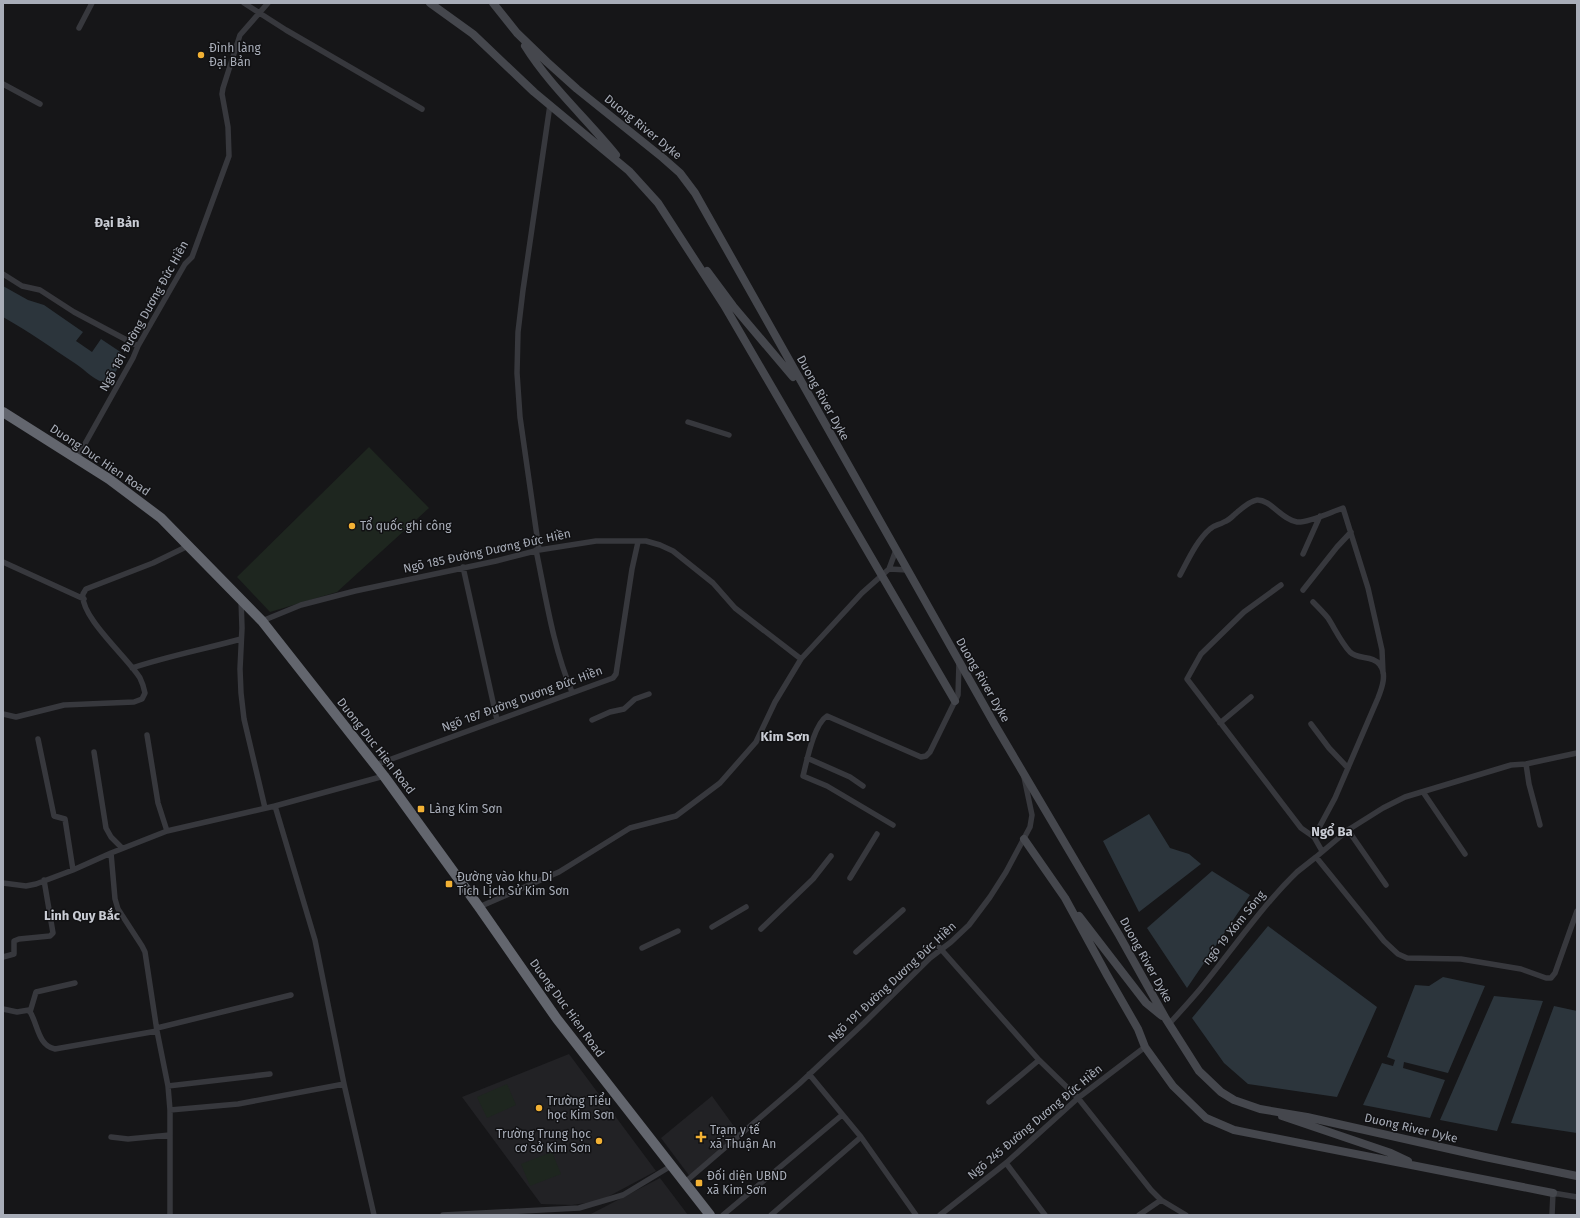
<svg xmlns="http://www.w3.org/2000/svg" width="1580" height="1218" viewBox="0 0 1580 1218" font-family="'Fira Sans',sans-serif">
<rect width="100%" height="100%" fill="#161618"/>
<!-- built -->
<path fill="#222225" d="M569 1054 656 1171 600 1201 572 1205 541 1204 462 1097Z
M712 1096 741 1136 691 1178 661 1138Z
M660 1178 688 1215H589Z"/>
<!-- green -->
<path fill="#1e261f" d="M369 447 429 508 337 592 270 612 237 577Z
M507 1084 516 1105 487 1118 477 1097Z
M552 1152 561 1174 530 1186 521 1164Z"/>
<!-- water -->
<path fill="#2c353c" d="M3 286 28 300 44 305 83 332 76 341 92 352 101 339 119 351 123 355 121 363 110 381 107 383C96 382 85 370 76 364 52 348 28 331 3 317Z
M1149 814 1170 848 1189 854 1201 864 1139 912 1103 841Z
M1212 871 1250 895 1187 988 1147 928Z
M1268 926 1377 1007 1337 1097 1248 1084 1224 1063 1192 1018Z
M1443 977 1485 986 1448 1073 1404 1062 1403 1068 1445 1080 1430 1118 1363 1105 1382 1063 1393 1066 1395 1060 1387 1057 1415 985 1429 986Z
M1494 996 1543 1001 1497 1131 1440 1120Z
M1554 1006 1577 1011V1133L1511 1123Z"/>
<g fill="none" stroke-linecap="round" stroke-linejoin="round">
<!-- street -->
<path stroke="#37383d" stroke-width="5.5" d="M244 3 286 30 422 109
M79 28 92 3
M3 84 40 104
M3 274 22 286 40 290 74 312 138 346
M688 422 729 435
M77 458 133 358 138 346 185 264 192 257 229 156 228 127 222 94 223 88 240 35 268 3
M536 550C546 598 553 647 572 692
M539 550 520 417 517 373 518 332 523 290 550 105
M1303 554 1320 516
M3 562 84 599
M463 567 497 720
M889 569 908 570
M1180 575C1188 560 1197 540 1210 529 1214 525 1219 525 1224 522 1227 521 1231 518 1234 515 1240 510 1249 501 1257 500 1270 499 1282 520 1297 522 1309 523 1331 512 1343 508L1368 588 1382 650 1383 673
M1281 585 1244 612 1201 654 1187 679 1301 828 1314 837 1322 851
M1303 590 1337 547 1351 532
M241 599 242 628 240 669 241 693 244 719 265 808
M1313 602C1318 607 1323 612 1328 618 1335 629 1341 642 1350 652 1358 660 1373 655 1380 665 1387 674 1382 688 1378 698L1335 798 1314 837
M262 621 301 605 355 591 496 561 539 550 596 541H646L660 545 673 551 713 583 735 608 801 659
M132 668C168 656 205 649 241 639
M3 714 16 717 64 705 134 702 142 699 145 693C144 688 142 682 140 678 128 658 80 617 83 594 83 594 86 589 86 589L153 563 188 546
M592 720 610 712 624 709 635 699 649 694
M1220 723 1251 697
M1311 724 1329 748 1348 768
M147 735 158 803 167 831
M38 739 54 816 65 819 73 870
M94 752 106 828 111 837 122 848
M807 758 850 777 863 786
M1526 764 1529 784 1540 825
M375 765 613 678 616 674 632 569 638 542
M1423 792 1465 854
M275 806 315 940 344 1084
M893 825 827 786 803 776C807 760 814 724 827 716L921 757 926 756 930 752 958 695 959 663
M1348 830 1386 885
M1316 857 1384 941 1398 954 1407 958 1461 959 1521 969 1546 978H1551L1555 973 1577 911
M850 878 877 834
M3 883 26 886 36 884 73 870 111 853
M479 907 559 872 630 828 676 816 720 783 756 742 775 702 801 659 862 593 889 569 896 550
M712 927 746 907
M761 929 813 879 831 856
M939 947 1039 1060 1078 1098 1151 1190 1161 1200 1186 1215
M642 948 678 931
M856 952 903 910
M3 957 14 954V941L19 939 50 936 53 933 44 880
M3 1009 17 1012 29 1010C38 1023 37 1045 55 1049L157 1031
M30 1012 36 992 75 983
M1169 1024C1180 1012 1191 1000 1201 988 1233 949 1261 907 1297 872L1316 857 1348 830 1383 808 1405 797 1511 765 1526 764 1577 753
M157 1028 291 995
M809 1074 861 1137 916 1215
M168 1086 270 1074
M989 1102 1039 1060
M170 1110 238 1104 344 1084 374 1215
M111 1137 128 1139 170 1135
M1006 1163 1045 1215
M684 1183 799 1084 864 1023 930 958 951 942 969 925 990 897 1006 872 1030 827 1032 815 1024 777
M170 1215V1110L168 1086 157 1031 145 952 142 946 118 909 115 899 111 853 167 831 275 806 384 776
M443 1215 579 1208 623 1195 671 1166
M723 1215 842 1115
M771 1215 861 1137
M940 1215 1006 1163 1078 1098 1145 1047
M1139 1215 1161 1200
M1552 1215 1553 1193 1577 1197"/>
<!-- secondary -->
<path stroke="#45474d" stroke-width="8" d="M430 3 473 34 534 92 629 171 658 203 724 305 955 701
M493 3 517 33 547 62 577 89 663 158 680 173 695 193 995 725 1119 935 1166 1019 1199 1071 1221 1092 1234 1100 1260 1109 1307 1117 1485 1157 1577 1176
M525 46C550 86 586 118 616 155
M707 271 733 306 793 377
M1024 839 1065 898 1107 975 1138 1029 1145 1047 1173 1086 1206 1118 1234 1130 1553 1193
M1079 916 1146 1003 1162 1016
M1282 1116 1391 1153 1408 1161"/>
<!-- highway -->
<path stroke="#63666e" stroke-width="10" d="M3 412 109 479 161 518 262 621 384 776 479 907 557 1019 710 1215"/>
</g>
<!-- markers -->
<g fill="#f2b134" stroke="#111113" stroke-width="1.5">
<circle cx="201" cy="55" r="4"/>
<circle cx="352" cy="526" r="4"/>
<rect x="417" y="805" width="8" height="8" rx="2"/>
<rect x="445" y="880" width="8" height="8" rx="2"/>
<circle cx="539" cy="1108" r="4"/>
<path d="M699 1131h4v4h4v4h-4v4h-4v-4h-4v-4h4z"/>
<circle cx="599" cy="1141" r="4"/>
<rect x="695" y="1179" width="8" height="8" rx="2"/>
</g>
<g text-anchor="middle" stroke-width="3" stroke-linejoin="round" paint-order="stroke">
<!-- poi labels -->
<g font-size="12" fill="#a8adb8" stroke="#111113" text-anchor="start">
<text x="209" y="52">Đình làng<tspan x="209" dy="14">Đại Bản</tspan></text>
<text x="360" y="530">Tổ quốc ghi công</text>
<text x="429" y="813">Làng Kim Sơn</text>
<text x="457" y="881">Đường vào khu Di<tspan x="457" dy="14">Tích Lịch Sử Kim Sơn</tspan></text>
<text x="547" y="1105">Trường Tiểu<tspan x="547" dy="14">học Kim Sơn</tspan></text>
<text x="710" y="1134">Trạm y tế<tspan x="710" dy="14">xã Thuận An</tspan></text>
<text x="591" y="1138" text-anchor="end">Trường Trung học<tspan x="591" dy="14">cơ sở Kim Sơn</tspan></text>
<text x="707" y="1180">Đối diện UBND<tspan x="707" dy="14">xã Kim Sơn</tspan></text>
</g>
<!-- street labels -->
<g font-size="12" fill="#a8adb8" stroke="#111113">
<text transform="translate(643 127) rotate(39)" y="4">Duong River Dyke</text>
<text transform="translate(144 316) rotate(-61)" y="4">Ngõ 181 Đường Dương Đức Hiền</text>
<text transform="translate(823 398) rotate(61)" y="4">Duong River Dyke</text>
<text transform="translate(100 460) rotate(34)" y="4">Duong Duc Hien Road</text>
<text transform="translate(487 551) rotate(-12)" y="4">Ngõ 185 Đường Dương Đức Hiền</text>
<text transform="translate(983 680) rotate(60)" y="4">Duong River Dyke</text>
<text transform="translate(522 699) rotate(-20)" y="4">Ngõ 187 Đường Dương Đức Hiền</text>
<text transform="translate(376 746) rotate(52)" y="4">Duong Duc Hien Road</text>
<text transform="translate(1234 928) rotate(-51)" y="4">ngõ 19 Xóm Sông</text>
<text transform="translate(1146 960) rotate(61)" y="4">Duong River Dyke</text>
<text transform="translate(892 982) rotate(-43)" y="4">Ngõ 191 Đường Dương Đức Hiền</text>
<text transform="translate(567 1008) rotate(54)" y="4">Duong Duc Hien Road</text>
<text transform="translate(1035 1122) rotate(-40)" y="4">Ngõ 245 Đường Dương Đức Hiền</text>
<text transform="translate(1411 1128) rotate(13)" y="4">Duong River Dyke</text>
</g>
<!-- neighbourhood labels -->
<g font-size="13" font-weight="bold" fill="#c9ccd4" stroke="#111113">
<text x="117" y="227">Đại Bản</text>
<text x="785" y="741">Kim Sơn</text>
<text x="1332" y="836">Ngổ Ba</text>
<text x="82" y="920">Linh Quy Bắc</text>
</g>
</g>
<!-- border -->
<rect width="1580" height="1218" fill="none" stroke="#a8adb8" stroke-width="8"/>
</svg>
